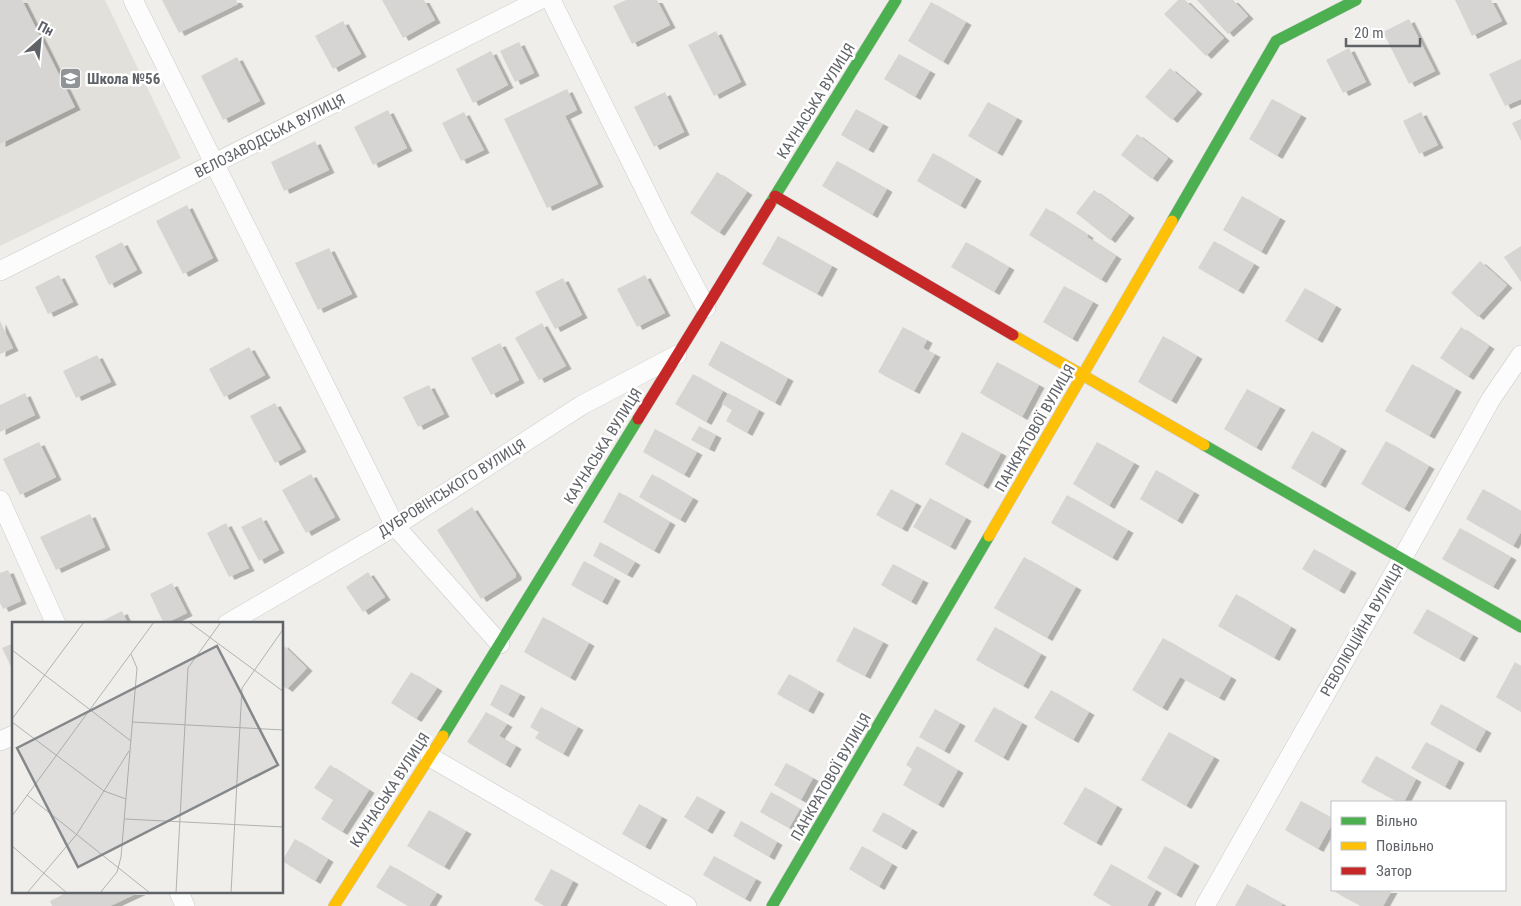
<svg xmlns="http://www.w3.org/2000/svg" width="1521" height="906" viewBox="0 0 1521 906" font-family="'Roboto Condensed',sans-serif">
<defs>
<filter id="shadow"><feDropShadow dx="5.5" dy="3" stdDeviation="0" flood-color="#0004"/></filter>
</defs>
<rect width="100%" height="100%" fill="#efeeea"/>
<!-- education -->
<path fill="#e2e0da" d="M0 0H105L181 158 0 246Z"/>
<!-- building -->
<path fill="#d6d5d3" filter="url(#shadow)" d="M0 0H22L75 107 0 144Z
M162 0H236L238 4 179 33Z
M382 0H424L435 20 403 38Z
M626 0H657L670 25 632 44 613 6Z
M1178 0H1185L1224 38 1206 56 1164 14Z
M1197 0H1233L1248 16 1228 34Z
M1455 0H1491L1502 21 1472 36Z
M931 2 966 22 943 62 908 41Z
M1409 19 1435 71 1409 84 1383 32Z
M343 21 361 54 333 69 315 36Z
M716 31 741 82 714 96 688 45Z
M519 42 534 73 515 82 500 51Z
M1349 48 1366 82 1343 93 1326 60Z
M491 51 508 85 473 103 456 69Z
M899 54 930 71 915 97 884 79Z
M237 57 260 101 223 120 201 76Z
M1521 59V99L1505 106 1489 74Z
M1170 68 1197 91 1172 120 1145 97Z
M567 89 577 110 565 116 598 184 547 208 504 119Z
M665 92 684 132 654 147 634 107Z
M1272 99 1301 115 1277 156 1249 139Z
M988 102 1017 118 997 153 968 136Z
M856 109 883 124 868 150 841 135Z
M388 110 407 148 373 165 354 127Z
M464 112 484 150 461 161 442 123Z
M1421 112 1438 145 1419 154 1403 121Z
M1521 119V141L1512 123Z
M1137 134 1168 158 1152 179 1121 155Z
M315 141 329 170 284 191 271 162Z
M933 153 976 178 960 206 917 181Z
M837 161 887 189 872 215 822 186Z
M717 172 747 192 719 233 690 213Z
M1094 190 1129 215 1110 240 1076 213Z
M1242 196 1280 218 1261 252 1223 230Z
M187 205 213 258 183 274 156 221Z
M1046 208 1088 235 1087 237 1116 256 1101 280 1029 235Z
M778 236 832 266 817 294 762 264Z
M1214 241 1254 264 1238 291 1198 268Z
M122 242 137 270 109 285 95 256Z
M966 242 1009 267 994 292 951 267Z
M1521 246V282L1504 257Z
M329 248 352 294 318 310 295 263Z
M1480 261 1507 285 1478 317 1451 293Z
M59 275 73 302 48 314 35 287Z
M645 275 665 313 637 327 617 289Z
M563 278 582 315 555 329 535 292Z
M1064 286 1093 302 1072 339 1043 322Z
M1305 288 1336 306 1317 340 1285 321Z
M0 321 13 348 0 354Z
M542 323 566 366 539 380 515 338Z
M903 327 927 340 923 348 935 354 914 391 878 372Z
M1461 327 1489 346 1468 377 1440 358Z
M1163 336 1197 356 1171 401 1138 382Z
M721 341 788 378 775 403 708 365Z
M500 343 519 380 491 395 471 358Z
M249 347 265 375 224 397 209 369Z
M97 355 111 382 76 398 63 371Z
M997 362 1039 385 1022 417 980 393Z
M1412 364 1456 389 1429 436 1385 411Z
M693 374 723 391 706 422 675 404Z
M429 385 444 414 418 427 403 397Z
M1247 389 1280 407 1256 448 1224 429Z
M25 393 35 415 0 432V405Z
M728 393 759 410 747 433 726 421 732 410 722 404Z
M275 403 301 449 275 463 250 416Z
M699 426 716 435 709 449 691 440Z
M655 429 697 452 684 475 643 452Z
M1312 431 1341 448 1320 485 1291 468Z
M962 432 1001 453 983 486 945 464Z
M1386 441 1429 466 1404 509 1361 484Z
M39 442 56 477 20 495 3 459Z
M1097 442 1134 463 1109 506 1073 484Z
M1156 470 1194 492 1177 521 1140 499Z
M311 474 335 517 306 533 282 490Z
M652 474 693 498 680 520 639 497Z
M891 489 916 503 902 529 876 515Z
M1483 489 1521 511V532L1513 546 1466 519Z
M619 492 670 522 654 551 603 522Z
M1067 495 1128 530 1112 558 1051 523Z
M930 498 966 518 950 547 913 527Z
M472 507 516 574V577L481 599 437 530Z
M90 514 105 547 56 570 40 537Z
M261 517 279 550 259 561 241 527Z
M226 523 249 568 229 577 207 533Z
M1460 528 1511 557 1493 587 1442 559Z
M600 542 635 562 627 575 593 556Z
M1314 549 1351 570 1339 591 1302 569Z
M1024 557 1076 587 1047 638 994 608Z
M584 561 615 578 602 602 571 585Z
M893 564 923 580 911 602 881 585Z
M8 570 21 601 3 609 0 603V573Z
M368 572 385 597 363 612 346 587Z
M172 583 187 613 164 624 150 594Z
M1236 594 1291 627 1274 658 1218 626Z
M1427 609 1473 635 1459 659 1413 633Z
M122 611 128 624H96Z
M543 617 589 643 570 678 524 652Z
M854 627 883 642 865 676 836 661Z
M995 627 1041 654 1023 686 976 660Z
M1163 638 1231 677 1219 698 1180 677 1162 708 1132 690Z
M14 643V673L2 648Z
M282 644 307 668 287 689 282 685Z
M1515 662 1521 666V712L1496 697Z
M411 672 437 688 416 719 391 703Z
M789 674 819 691 808 711 777 694Z
M501 684 520 694 508 715 490 705Z
M1051 690 1089 712 1073 740 1034 718Z
M1441 704 1486 730 1475 750 1430 724Z
M541 707 578 727 563 754 535 738 539 732 530 727Z
M994 707 1022 723 1003 758 974 741Z
M935 709 960 723 944 751 919 737Z
M486 712 507 724 499 736 516 746 505 765 467 742Z
M1169 732 1214 757 1186 806 1141 780Z
M1426 742 1459 760 1445 787 1411 768Z
M917 746 958 770 938 805 903 785 912 769 906 765Z
M1376 756 1416 779 1404 802H1398L1361 782Z
M786 763 813 778 801 800 774 785Z
M330 765 369 790 342 832 321 819 333 800 314 788Z
M1085 787 1117 806 1096 843 1063 824Z
M771 792 800 809 789 828 760 812Z
M697 796 720 809 707 831 684 817Z
M1301 801 1332 818V824L1318 849 1285 830Z
M639 804 662 817 645 847 622 834Z
M429 810 466 831 444 867 407 846Z
M883 812 912 829 901 847 872 831Z
M741 821 777 842 769 857 733 836Z
M295 839 328 859 315 881 282 861Z
M862 846 892 864 879 887 849 869Z
M1165 846 1194 863 1176 895 1147 878Z
M714 856 756 879 745 899 703 875Z
M1111 864 1156 890 1147 906H1112L1093 895Z
M390 865 437 893 429 906H408L376 887Z
M551 869 573 881 560 906H545L534 900Z
M1247 884 1283 904 1281 906H1235Z
M1336 890H1392L1383 906H1361L1335 892Z
M68 892H140L110 906H52L50 901Z"/>
<g fill="none" stroke-linecap="round" stroke-linejoin="round">
<defs>
<path id="street" d="M133 0 395 526 500 644
M551 0 662 224 706 308
M0 271 539 0
M0 500 56 624
M227 624 395 526 582 405 677 355
M0 741 14 735
M430 757 687 906
M179 892 185 906
M1205 906 1402 559 1491 399 1521 355"/>
<path id="fast" d="M770 204 896 0
M1172 221 1276 41 1356 0
M1204 445 1521 627
M443 736 638 419
M772 906 989 536"/>
<path id="slow" d="M1013 335 1204 445
M989 536 1172 221
M334 906 443 736"/>
<path id="jam" d="M775 196 1013 335
M638 419 770 204"/>
</defs>
<!-- street casing -->
<use href="#street" stroke="#cbcccc" stroke-width="20"/>
<!-- fast casing -->
<use href="#fast" stroke="#cacacb" stroke-width="12"/>
<!-- slow casing -->
<use href="#slow" stroke="#cacacb" stroke-width="12"/>
<!-- jam casing -->
<use href="#jam" stroke="#cacacb" stroke-width="12"/>
<!-- street -->
<use href="#street" stroke="#fdfcfc" stroke-width="19"/>
<!-- fast -->
<use href="#fast" stroke="#4caf50" stroke-width="11"/>
<!-- slow -->
<use href="#slow" stroke="#ffc107" stroke-width="11"/>
<!-- jam -->
<use href="#jam" stroke="#c62828" stroke-width="11"/>
</g>
<!-- icons -->
<defs>
<symbol id="school-square" viewBox="-11 -11 22 22"><rect x="-9" y="-9" width="18" height="18" rx="4" fill="#919496" stroke="#fff"/><path d="M0-5L7-2L0 1L-7-2ZM-4 1L0 2.5L4 1V4Q0 6-4 4Z" fill="#fff"/></symbol>
</defs>
<g fill-rule="evenodd">
<use href="#school-square" x="58" y="66" width="25" height="25"/>
</g>
<g text-anchor="middle" stroke-width="5" stroke-linejoin="round" paint-order="stroke">
<!-- poi labels -->
<g font-size="15" font-weight="bold" fill="#5f6368" stroke="#fff" text-anchor="start">
<text x="87" y="84">Школа №56</text>
</g>
<!-- street labels -->
<g font-size="15" fill="#5f6368" stroke="#fff">
<text transform="translate(816 101) rotate(-58)" y="5">КАУНАСЬКА ВУЛИЦЯ</text>
<text transform="translate(270 136) rotate(-27)" y="5">ВЕЛОЗАВОДСЬКА ВУЛИЦЯ</text>
<text transform="translate(1035 428) rotate(-60)" y="5">ПАНКРАТОВОЇ ВУЛИЦЯ</text>
<text transform="translate(603 446) rotate(-58)" y="5">КАУНАСЬКА ВУЛИЦЯ</text>
<text transform="translate(452 488) rotate(-32)" y="5">ДУБРОВІНСЬКОГО ВУЛИЦЯ</text>
<text transform="translate(1362 630) rotate(-60)" y="5">РЕВОЛЮЦІЙНА ВУЛИЦЯ</text>
<text transform="translate(831 777) rotate(-60)" y="5">ПАНКРАТОВОЇ ВУЛИЦЯ</text>
<text transform="translate(390 790) rotate(-57)" y="5">КАУНАСЬКА ВУЛИЦЯ</text>
</g>
</g>
<!-- overview -->
<g transform="translate(12 622)">
<rect width="271" height="271" fill="#efeeea"/>
<path fill="none" stroke="#b1b2b2" stroke-width="1" d="M177 0 272 70M0 28 119 119M0 97 72 0M0 100 92 169 114 177M120 100 272 108M15 173 138 271M0 194 142 0M113 197 272 205M0 224 55 271M15 271 65 212 117 129M88 271 105 250 109 235 125 46 119 32M164 271 176 46 209 0M219 271 230 66 272 6"/>
<path fill="#84888a" fill-opacity="0.15" stroke="#84888a" stroke-width="2.5" d="M205 24 266 143 66 245 5 126Z"/>
<rect width="271" height="271" fill="none" stroke="#5f6368" stroke-width="2.5"/>
</g>
<!-- legend -->
<rect x="1331" y="801" width="175" height="90" fill="#ffffff" stroke="#bfc1c3"/>
<rect x="1341" y="817" width="25" height="8" fill="#4caf50" stroke="#bfc1c3"/>
<text x="1376" y="826" font-size="15" fill="#5f6368">Вільно</text>
<rect x="1341" y="842" width="25" height="8" fill="#ffc107" stroke="#bfc1c3"/>
<text x="1376" y="851" font-size="15" fill="#5f6368">Повільно</text>
<rect x="1341" y="867" width="25" height="8" fill="#c62828" stroke="#bfc1c3"/>
<text x="1376" y="876" font-size="15" fill="#5f6368">Затор</text>
<!-- north arrow -->
<g transform="translate(40 40) rotate(27)" stroke="#ffffff" stroke-width="4" paint-order="stroke">
<path d="M0-4L9 19L0 12L-9 19Z" fill="#5f6368"/>
<text y="-8" font-size="14" font-weight="bold" text-anchor="middle" fill="#5f6368">Пн</text>
</g>
<!-- scale -->
<path d="M1346 38v8h74v-8" fill="none" stroke="#5f6368" stroke-width="2.5"/>
<text x="1354" y="38" font-size="15" fill="#5f6368" stroke="#ffffff" stroke-width="4" paint-order="stroke">20 m</text>
</svg>
